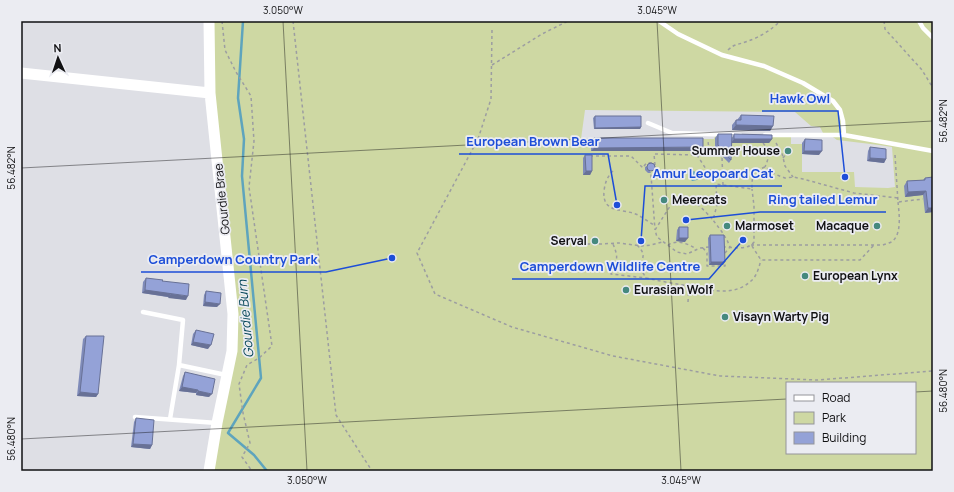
<svg xmlns="http://www.w3.org/2000/svg" width="954" height="492" viewBox="0 0 954 492" font-family="Manrope,sans-serif">
<rect width="100%" height="100%" fill="#dedfe5"/>
<!-- green -->
<path fill="#ced8a3" fill-rule="evenodd" d="M209 21H933V471H211L232 351ZM585 110 795 112 811 126 820 127 824 135H830L837 140 879 145 892 147 895 187 888 188 855 187 854 172H802V144H791V137L715 136 714 139H581ZM787 383H915V453H787Z"/>
<!-- water -->
<path fill="#5ea4bd" d="M693 171 696 172 699 178 697 180 692 181 688 175 690 172Z"/>
<g fill="none" stroke-linecap="round" stroke-linejoin="round">
<!-- stream -->
<path stroke="#5ea4bd" stroke-width="2.5" d="M243 21 238 98 244 139 242 176 261 378 228 433 254 455 267 471"/>
<!-- path -->
<path stroke="#9c9da1" stroke-width="1.5" stroke-dasharray="3 3" stroke-linecap="butt" d="M222 21 225 50 236 72 251 96 254 141 249 187 272 346 259 358 247 365 239 384 243 413 250 443 242 457 252 471
M293 21 336 415 372 471
M884 21 885 29 922 70 933 88
M492 30 491 99 478 139 417 253 435 294 512 327 613 356 720 376 818 380 933 371
M728 50C735 43 739 45 748 41 758 38 773 29 780 21
M492 65 542 34 568 21
M763 143C771 152 769 157 765 167
M776 143 782 153 785 166 793 177
M709 150 716 153 722 157
M697 155 709 150 708 141
M895 155 898 202 923 199
M590 156H631L643 168C647 159 657 162 655 172L651 175 655 230
M783 158 786 154
M655 165 654 154 697 155 715 183
M613 171C607 177 605 183 604 191 602 214 623 208 638 215 643 218 649 222 654 225
M723 185 722 157H724
M587 244H600L619 243 642 246 651 245 662 242
M613 244C619 258 617 260 611 274L646 278
M637 245C649 257 639 258 642 270 642 272 645 276 646 278 660 281 675 284 689 286 708 290 734 297 751 281 757 276 759 267 761 260
M668 245C677 239 689 244 696 249
M751 245H883C885 244 887 244 889 243 903 238 899 213 898 202
M752 246 761 260H860L874 245
M709 247 700 248 687 254 677 252 657 237 655 230 672 203C675 201 677 198 681 198 692 196 706 212 713 220
M723 247C732 247 748 251 754 242V206L752 189
M703 248 707 253V266H725V261
M725 253 730 247 727 240 722 232 713 220 717 205 716 184 752 189C752 176 752 172 765 167L777 175 785 178 793 177 803 179 854 193 898 198
M688 302 689 286"/>
<!-- service -->
<path stroke="#fff" stroke-width="4.5" d="M659 21 678 34 722 55 764 66 803 83 833 101 840 110 843 121 844 135 933 151
M919 21 923 28 933 38
M648 123 672 133 740 135
M765 135H844
M143 312 183 320 179 365 226 375
M135 417 217 423
M170 419 179 365"/>
<!-- tertiary -->
<path stroke="#fff" stroke-width="11" d="M209 21 210 93 233 314 232 351 217 423 209 471
M21 73 210 93"/>
</g>
<!-- wall -->
<path fill="#7f8bb9" d="M741 115 773 126 770 131 732 130V125L736 120H737Z
M595 116 641 127 640 129H594L593 118Z
M718 134 732 138 734 134 772 139 769 143H732L731 160 729 163 715 149V138Z
M594 138 700 151H591V142Z
M805 139 819 155 802 154V143Z
M870 147 886 159 884 163 867 161 868 151Z
M585 155 592 171 590 175H583V158Z
M647 166 651 173H648L645 170V167Z
M925 178 933 212 925 213 923 195 905 197 904 186 907 181 923 180Z
M679 227 685 242 676 241 677 230Z
M710 235 723 265H709L708 238Z
M146 278 162 281 186 300 142 293 143 282Z
M206 291 217 307 203 306 204 295Z
M196 330 208 349 191 345 193 334Z
M86 336 98 394 96 397 77 396 83 339Z
M185 372 209 397 196 395V393L179 391 183 376Z
M136 418 152 445 150 449 131 447 134 422Z"/>
<!-- shaded-wall -->
<path fill="#687196" d="M736 125 773 126 770 131 732 130Z
M641 127 640 129H594L595 128Z
M734 139H772L769 143H731Z
M703 147 700 151H591L594 148Z
M804 151H822L819 155 802 154Z
M870 158 886 159 884 163 867 161Z
M586 171H592L590 175H583Z
M926 191 923 195 905 197 908 192Z
M928 208H933V212L925 213Z
M679 238H688L685 242 676 241Z
M711 262H725L723 265H709Z
M145 290 171 293 169 297 142 293Z
M171 294 188 296 186 300 168 298Z
M205 302 220 304 217 307 203 306Z
M193 342 211 345 208 349 191 345Z
M182 387 198 390 196 393 179 391Z
M198 391 212 394 209 397 196 395Z
M80 392 98 394 96 397 77 396Z
M133 444 152 445 150 449 131 447Z"/>
<!-- building -->
<path fill="#94a2d7" stroke="#687196" d="M741 115 774 116 773 126 736 125V120H741Z
M595 116H641V127L595 128Z
M718 134H732L731 160 718 145Z
M734 134 772 135V139H734Z
M594 138H703V147L594 148Z
M805 139 822 140V151H804Z
M870 147 886 149V159L870 158Z
M585 155H592V171H586Z
M647 167a4 4 0 1 1 8 0a4 4 0 1 1-8 0Z
M933 177V208H928L926 191 908 192 907 181 925 180V178Z
M679 227H688V238H679Z
M710 235H724L725 262H711Z
M146 278 163 280 162 281 189 284 188 296 145 290Z
M206 291 221 293 220 304 205 302Z
M196 330 214 334 211 345 193 342Z
M86 336H104L98 394 80 392Z
M185 372 215 379 212 394 198 391V390L182 387Z
M136 418 154 420 152 445 133 444Z"/>
<!-- ticks -->
<path fill="none" stroke="#111113" stroke-width="1" stroke-opacity="0.45" d="M283 21 307 471M657 21 681 471M21 168 933 121M915 392 933 391M21 439 787 399"/>
<!-- markers -->
<g fill="#45897e" stroke="#ebecf2" stroke-width="1.5">
<circle cx="788" cy="151" r="4"/>
<circle cx="664" cy="200" r="4"/>
<circle cx="727" cy="226" r="4"/>
<circle cx="877" cy="226" r="4"/>
<circle cx="595" cy="241" r="4"/>
<circle cx="805" cy="276" r="4"/>
<circle cx="626" cy="290" r="4"/>
<circle cx="725" cy="317" r="4"/>
</g>
<g text-anchor="middle" stroke-width="3.5" stroke-linejoin="round" paint-order="stroke">
<!-- poi labels -->
<g font-size="12" font-weight="bold" fill="#111113" stroke="#ebecf2" text-anchor="start">
<text x="780" y="155" text-anchor="end">Summer House</text>
<text x="672" y="204">Meercats</text>
<text x="735" y="230">Marmoset</text>
<text x="869" y="230" text-anchor="end">Macaque</text>
<text x="587" y="245" text-anchor="end">Serval</text>
<text x="813" y="280">European Lynx</text>
<text x="634" y="294">Eurasian Wolf</text>
<text x="733" y="321">Visayn Warty Pig</text>
</g>
<!-- street labels -->
<g font-size="12" fill="#111113" stroke="#ebecf2">
<text transform="translate(222 199) rotate(-96)" y="4">Gourdie Brae</text>
</g>
<!-- water labels -->
<g font-size="13" font-style="italic" fill="#054658" stroke="#ebecf2">
<text transform="translate(245 319) rotate(-95)" y="5">Gourdie Burn</text>
</g>
</g>
<!-- callouts -->
<path fill="none" stroke="#1d4ed8" stroke-width="1.5" d="M845 177L838 111H762M617 205L608 154H459M641 241L645 186H782M686 220L760 212H886M392 258L326 272H141M743 240L709 279H512"/>
<g fill="#1d4ed8" stroke="#ebecf2" stroke-width="1.5">
<circle cx="845" cy="177" r="4"/>
<circle cx="617" cy="205" r="4"/>
<circle cx="641" cy="241" r="4"/>
<circle cx="686" cy="220" r="4"/>
<circle cx="392" cy="258" r="4"/>
<circle cx="743" cy="240" r="4"/>
</g>
<g font-size="13" text-anchor="middle" font-weight="bold" fill="#1d4ed8" stroke="#ebecf2" stroke-width="3.5" stroke-linejoin="round" paint-order="stroke">
<text x="800" y="103">Hawk Owl</text>
<text x="533" y="146">European Brown Bear</text>
<text x="713" y="178">Amur Leopoard Cat</text>
<text x="823" y="204">Ring tailed Lemur</text>
<text x="233" y="264">Camperdown Country Park</text>
<text x="610" y="271">Camperdown Wildlife Centre</text>
</g>
<!-- border -->
<rect width="954" height="492" fill="none" stroke="#ebecf2" stroke-width="44"/>
<!-- legend -->
<rect x="786" y="382" width="130" height="72" fill="#ebecf2" stroke="#949499"/>
<rect x="794" y="395" width="20" height="6" fill="#ffffff" stroke="#949499"/>
<text x="822" y="402" font-size="12" fill="#111113">Road</text>
<rect x="794" y="412" width="20" height="12" fill="#ced8a3" stroke="#949499"/>
<text x="822" y="422" font-size="12" fill="#111113">Park</text>
<rect x="794" y="432" width="20" height="12" fill="#94a2d7" stroke="#949499"/>
<text x="822" y="442" font-size="12" fill="#111113">Building</text>
<!-- north arrow -->
<g transform="translate(58 58) rotate(357)" stroke="#ebecf2" stroke-width="3" paint-order="stroke">
<path d="M0-3L7 15L0 10L-7 15Z" fill="#111113"/>
<text y="-6" font-size="11" font-weight="bold" text-anchor="middle" fill="#111113">N</text>
</g>
<rect x="22" y="22" width="910" height="448" fill="none" stroke="#111113" stroke-width="1.5"/>
<g font-size="10" text-anchor="middle" fill="#111113">
<text x="283" y="14">3.050°W</text>
<text x="657" y="14">3.045°W</text>
<text transform="translate(943 121) rotate(-90)" y="4">56.482°N</text>
<text transform="translate(11 168) rotate(-90)" y="4">56.482°N</text>
<text transform="translate(943 391) rotate(-90)" y="4">56.480°N</text>
<text transform="translate(11 439) rotate(-90)" y="4">56.480°N</text>
<text x="307" y="484">3.050°W</text>
<text x="681" y="484">3.045°W</text>
</g>
</svg>
